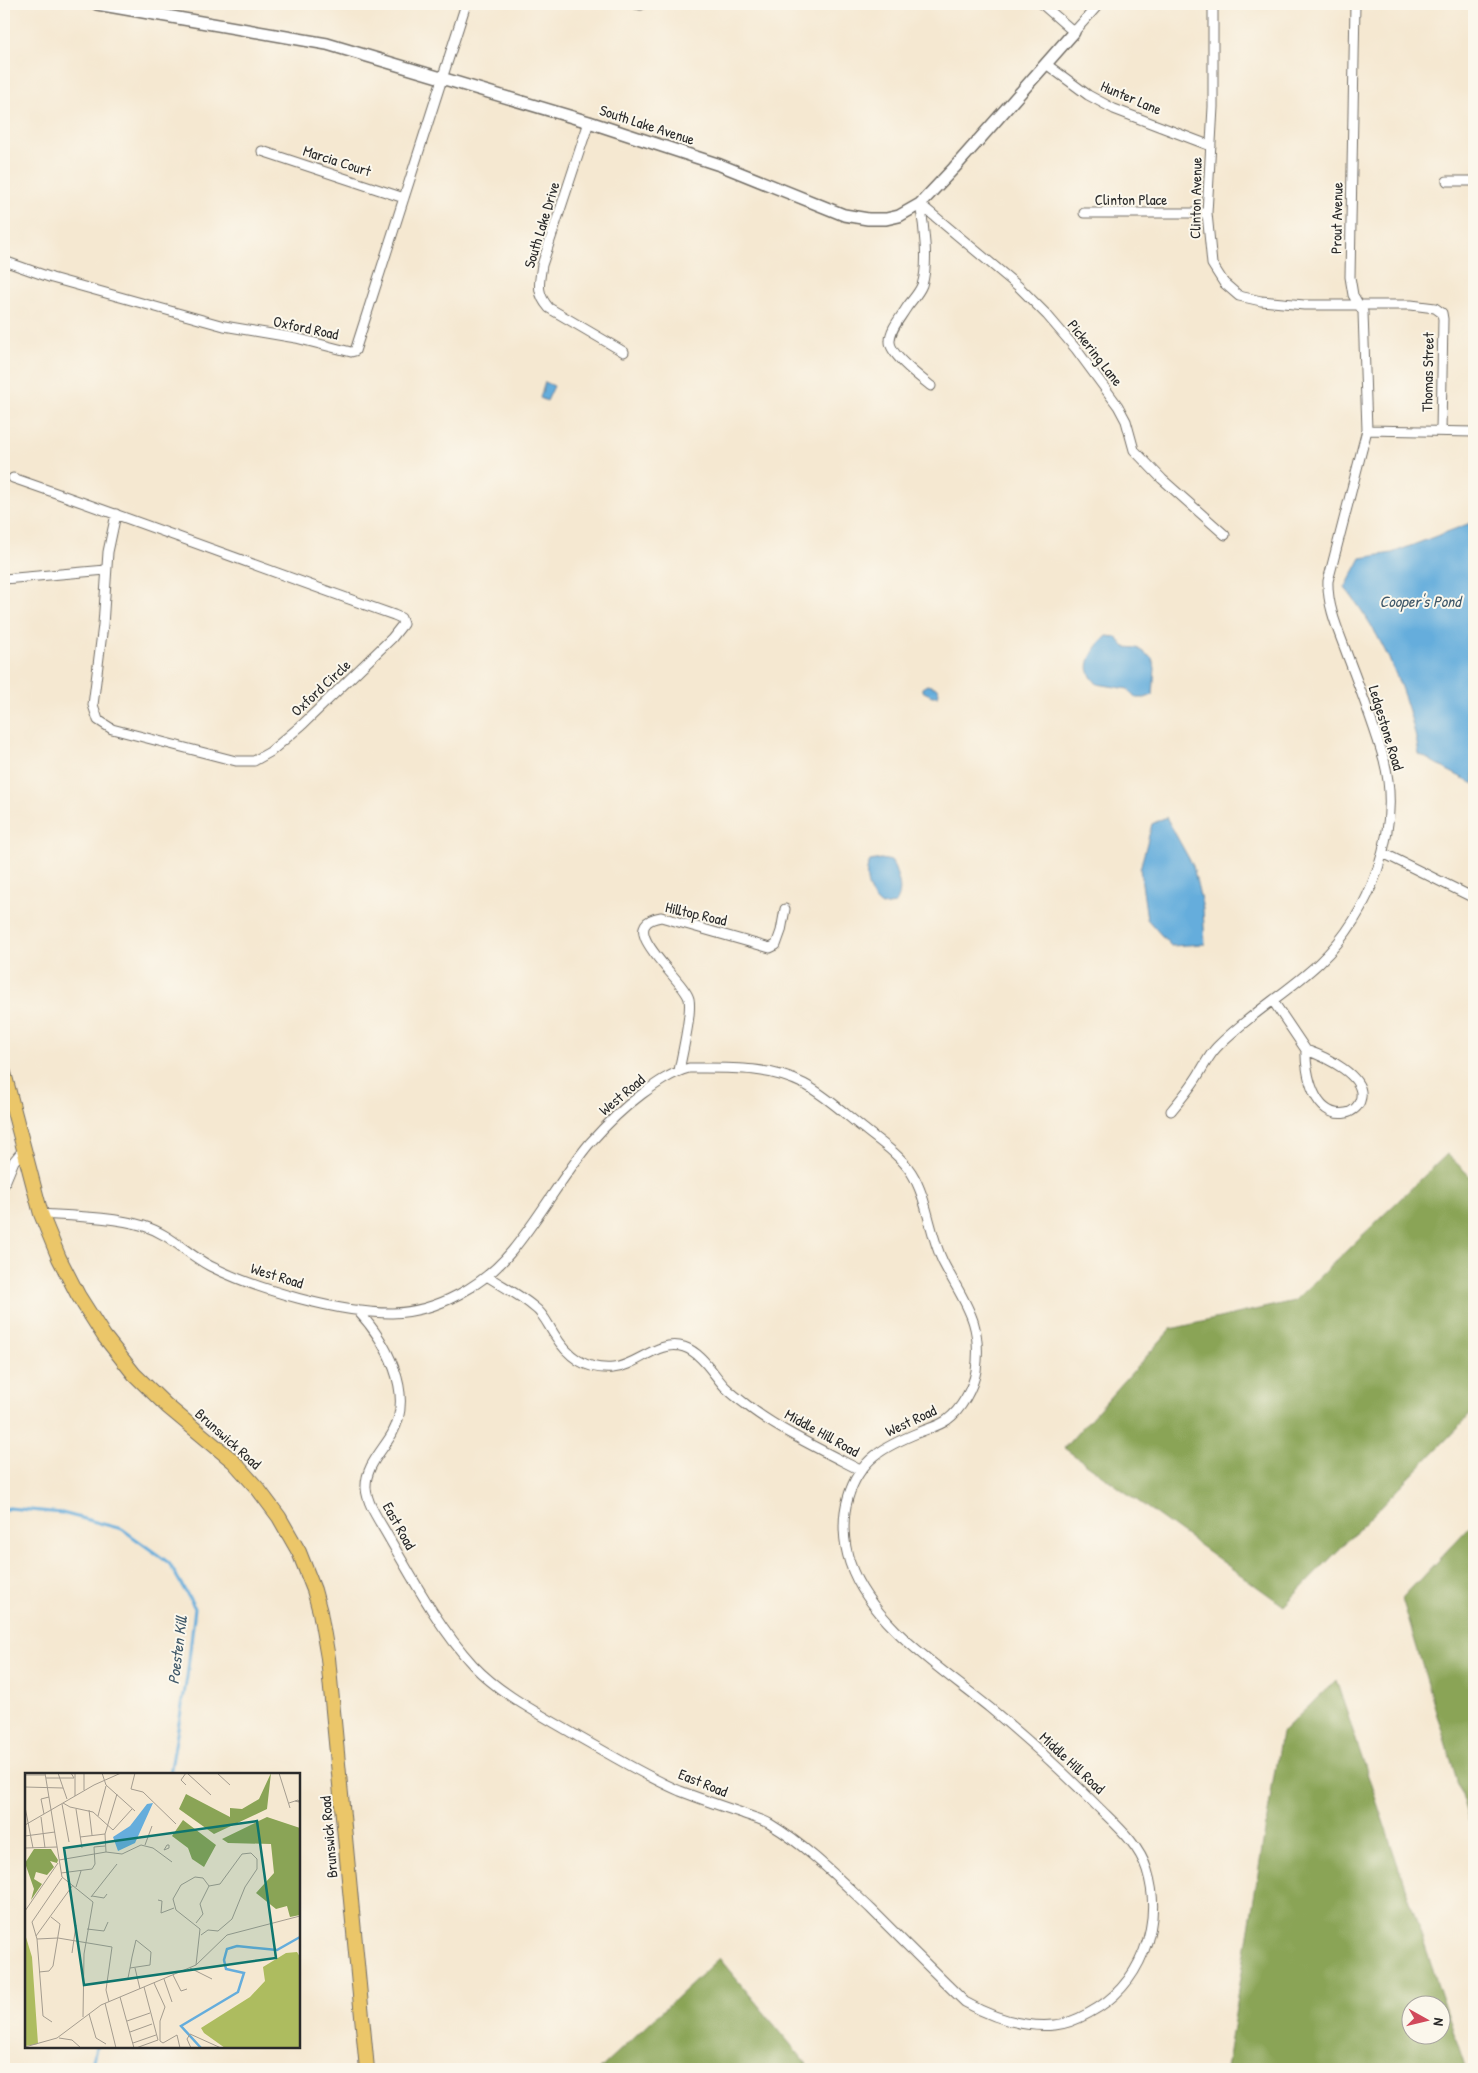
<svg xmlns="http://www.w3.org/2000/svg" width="1478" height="2073" viewBox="0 0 1478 2073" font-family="'Patrick Hand',sans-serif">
<rect width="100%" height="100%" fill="#fbf7ec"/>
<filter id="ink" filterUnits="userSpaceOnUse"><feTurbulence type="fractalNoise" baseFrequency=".02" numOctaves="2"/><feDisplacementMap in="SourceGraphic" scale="10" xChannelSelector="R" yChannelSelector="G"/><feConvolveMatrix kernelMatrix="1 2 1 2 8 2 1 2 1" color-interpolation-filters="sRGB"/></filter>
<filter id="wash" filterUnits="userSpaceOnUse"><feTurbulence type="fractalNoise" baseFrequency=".0096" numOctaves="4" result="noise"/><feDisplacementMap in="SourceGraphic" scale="20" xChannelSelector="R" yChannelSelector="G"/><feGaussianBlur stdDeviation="1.12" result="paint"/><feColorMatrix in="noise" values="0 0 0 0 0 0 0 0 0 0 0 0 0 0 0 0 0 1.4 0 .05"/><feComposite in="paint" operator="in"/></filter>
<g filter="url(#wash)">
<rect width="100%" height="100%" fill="#f5e8d1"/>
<!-- forest -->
<path fill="#8aa456" stroke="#5a6840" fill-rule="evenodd" d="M1447 1154 1474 1180V1411L1284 1606 1064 1448 1171 1329 1294 1301Z
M1474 1522V1838L1402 1598Z
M1336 1680 1466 2069H1226L1281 1733ZM1410 2006H1440V2036H1410Z
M719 1958 811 2069H600Z"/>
<!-- water -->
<path fill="#65addc" stroke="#486c84" d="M545 382 554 386 547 401 540 398Z
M1473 522H1474V784L1447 770 1419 754C1409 695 1383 635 1345 588L1361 558 1392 553Z
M1107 636 1116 637 1125 647 1137 648 1152 658 1155 668 1153 695 1145 698H1136L1128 689 1097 684C1095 681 1091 678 1090 674 1083 662 1098 644 1107 636Z
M927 685 937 688 939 693 938 696H932L922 691V688Z
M1166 817 1193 866 1203 909 1205 944 1171 946 1147 919 1140 869 1152 824Z
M881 859 892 861C897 876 905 890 895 904L882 906C869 898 862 875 870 861Z"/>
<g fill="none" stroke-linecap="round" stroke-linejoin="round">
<!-- stream -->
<path stroke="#65addc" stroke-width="3" d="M4 1510 9 1508 62 1513 122 1529 169 1563 195 1608 187 1677 170 1774
M91 2069 96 2047"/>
</g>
</g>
<g filter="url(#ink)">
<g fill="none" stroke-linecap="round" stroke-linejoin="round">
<defs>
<path id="minor" d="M636 4 641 5
M1042 4 1074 32 1099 4
M1213 4V107L1207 213 1212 264 1224 283 1239 296 1261 301 1304 305H1411L1435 308 1442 313 1443 319 1441 431
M1046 64 1088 95 1114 109 1211 146
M589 122 542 265C539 284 536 293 549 308L624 352
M262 151 404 198
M1447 181H1474
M920 204 1018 286 1047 315 1076 349 1118 406 1126 421 1134 450 1162 479 1225 535
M920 204C924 225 929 264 922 285 919 293 912 300 907 307 901 317 890 329 890 341 889 354 921 378 931 386
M1084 213H1207
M4 261 52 278 224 326 296 338 351 352 355 351 466 4
M1367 430 1474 432
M13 478C140 522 267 570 394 615L401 618 403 624 392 638 303 724 270 752 254 761H236L112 729 98 720 93 705 103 625 108 552 116 514
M4 579 106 570
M1383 853 1474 898
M1273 1001 1306 1050
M1306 1050C1323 1056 1369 1076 1360 1101 1358 1107 1352 1112 1346 1113 1314 1119 1305 1072 1306 1050Z
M679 1071C682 1054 692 1014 689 999 684 979 611 925 661 917L770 948 776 945 781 931 785 909
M1171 1111C1181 1099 1192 1086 1200 1072 1205 1064 1210 1054 1217 1047 1248 1015 1287 993 1319 963 1371 914 1402 829 1384 760 1374 725 1361 691 1348 657 1339 632 1327 607 1328 581L1367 430 1363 312 1353 295 1350 277 1355 4
M4 1185 14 1161 24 1149
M41 1214C72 1216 115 1217 144 1226 170 1234 187 1254 210 1266 258 1290 339 1313 392 1313 438 1312 484 1285 512 1251 540 1217 561 1178 589 1144 605 1126 623 1108 642 1094 657 1083 671 1073 689 1068 728 1068 768 1066 804 1084 825 1095 844 1113 863 1128 879 1141 899 1154 911 1172 928 1199 929 1233 943 1262 964 1303 983 1320 976 1371 973 1388 961 1410 947 1420 939 1426 929 1428 920 1432 885 1446 859 1459 848 1498 842 1518 843 1542 850 1563 870 1623 942 1669 990 1708 1027 1739 1064 1772 1098 1807 1116 1825 1139 1844 1147 1870 1164 1925 1140 1986 1089 2013 1078 2019 1067 2024 1055 2025 1022 2028 993 2018 965 2002 933 1971 902 1940 871 1909 839 1879 808 1847 770 1824 762 1819 751 1817 742 1813 721 1806 701 1799 680 1791 645 1776 611 1755 577 1736 542 1715 501 1695 473 1665 439 1628 414 1581 389 1538 381 1523 367 1505 366 1488 365 1467 382 1451 392 1434 415 1393 386 1341 357 1310
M487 1276C502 1286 520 1295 534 1307 544 1314 548 1325 554 1334 568 1357 585 1370 613 1368 637 1366 658 1339 684 1347 702 1353 713 1374 725 1387 732 1394 740 1400 748 1406 779 1430 825 1452 860 1470"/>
<path id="tertiary" d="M97 4 327 44 589 122 720 165 844 215 868 219H886L899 216 920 204 954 168 1074 32"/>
<path id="primary" d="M4 1073 41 1214 59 1258 78 1295 104 1336 134 1374 167 1406 233 1461 258 1489 279 1517 299 1552 314 1590 320 1612 328 1658 367 2069"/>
</defs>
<!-- minor casing -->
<use href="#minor" stroke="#726d65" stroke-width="11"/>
<!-- tertiary casing -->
<use href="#tertiary" stroke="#726d65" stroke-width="14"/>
<!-- primary casing -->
<use href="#primary" stroke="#726d65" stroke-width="16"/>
<!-- minor -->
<use href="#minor" stroke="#fff" stroke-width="9"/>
<!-- tertiary -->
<use href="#tertiary" stroke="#fff" stroke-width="11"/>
<!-- primary -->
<use href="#primary" stroke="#ebc669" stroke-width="14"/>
</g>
</g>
<g text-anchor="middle" stroke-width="4" stroke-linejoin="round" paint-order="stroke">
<!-- street labels -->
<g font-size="15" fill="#2b2b2b" stroke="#fbf7ec">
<text transform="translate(1131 98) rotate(23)" y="5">Hunter Lane</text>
<text transform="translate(647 125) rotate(18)" y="5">South Lake Avenue</text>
<text transform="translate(337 161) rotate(18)" y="5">Marcia Court</text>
<text transform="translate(1196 198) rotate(-89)" y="5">Clinton Avenue</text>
<text x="1131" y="205">Clinton Place</text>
<text transform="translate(1337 218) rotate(-89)" y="5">Prout Avenue</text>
<text transform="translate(542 225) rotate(-73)" y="5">South Lake Drive</text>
<text transform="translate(306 328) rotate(12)" y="5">Oxford Road</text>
<text transform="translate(1095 353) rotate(52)" y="5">Pickering Lane</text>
<text transform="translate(1428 372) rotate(-89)" y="5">Thomas Street</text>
<text transform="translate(321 688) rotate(-43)" y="5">Oxford Circle</text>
<text transform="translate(1386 728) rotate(73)" y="5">Ledgestone Road</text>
<text transform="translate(696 914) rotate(13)" y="5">Hilltop Road</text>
<text transform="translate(622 1095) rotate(-40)" y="5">West Road</text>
<text transform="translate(277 1276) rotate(17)" y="5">West Road</text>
<text transform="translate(911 1421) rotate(-25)" y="5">West Road</text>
<text transform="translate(822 1433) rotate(29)" y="5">Middle Hill Road</text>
<text transform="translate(228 1439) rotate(42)" y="5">Brunswick Road</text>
<text transform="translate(399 1526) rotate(61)" y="5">East Road</text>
<text transform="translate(1072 1763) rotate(43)" y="5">Middle Hill Road</text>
<text transform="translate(703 1783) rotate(22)" y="5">East Road</text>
<text transform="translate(329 1837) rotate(-95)" y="5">Brunswick Road</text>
</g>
<!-- water labels -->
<g font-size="16" font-style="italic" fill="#3f5869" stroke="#fbf7ec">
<text x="1420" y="607">Cooper's Pond</text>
<text transform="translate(177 1650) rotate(-83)" y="6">Poesten Kill</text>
</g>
</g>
<!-- overview -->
<g transform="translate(25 1773)">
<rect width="275" height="275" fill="#f5e8d1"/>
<path d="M0 161 7 184 13 271 0 273ZM272 179 275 184V275H200L179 260 176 255 225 224 240 208 238 194 261 180Z" fill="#adbc5f"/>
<path d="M246 0 242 36 189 61 154 36 161 21 205 44V35L217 36 234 26ZM242 44 275 55V142L265 144 262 133 251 136 231 120 249 100 246 71 203 70 197 66ZM158 47 191 72 179 94 167 86 163 75 147 63ZM9 76H26L33 87 32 90 25 88 29 94 22 102 11 99 9 106 17 111 6 127 9 116 0 90Z" fill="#8aa456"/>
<path d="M128 30 110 70 93 78 88 64 105 53 122 31Z" fill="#65addc"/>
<path fill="none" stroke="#65addc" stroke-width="2.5" d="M176 275 156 253 213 219 219 200 201 196 199 187 202 176 212 173 252 177 275 164"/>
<path fill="none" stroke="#a49c8f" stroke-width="1" d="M20 0 37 104 68 129 59 181 58 244M33 0 42 26M59 0V17M77 0 81 12 110 38M110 0 106 16 118 19 151 51M162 0 186 22M192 0 205 12M254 0 265 35M0 2H20M21 5H49L46 0M161 12 156 7 161 0M0 14 38 15M50 23V0M38 30 45 34 68 39 88 57 107 36M264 30 273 27 274 29 270 28M37 31 44 69M0 34 8 75M51 36 57 75M64 37 67 62M19 41 16 26 24 24M73 43 81 13M16 44 20 75M0 52 69 12 96 0M0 63 30 59M55 64 80 61M120 72 127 53M144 72V75L139 77 142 72ZM0 75 32 74M81 79 80 61 92 21M34 87 81 79 97 81 116 72 128 75 147 89M36 100 67 96 70 91 69 74 80 73M51 114 56 98M67 123 79 125 82 121M66 124 92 91M133 127 137 128 136 140 149 135M0 138 33 90M7 149 12 166 18 243 27 249M7 149 37 105M171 150 178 141 175 131 184 113M62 156 79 158 83 149M176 162 183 157 193 158 207 146 220 114 232 96V86L226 80 217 81 195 111 184 113M11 163 48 112M12 166 33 165 87 174 81 217 84 229M47 180 51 152M171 192 175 156 151 137 148 126 156 112 170 104 178 105 184 113M110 195 115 216M165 195 187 206M14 199 24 198 28 193 35 151 26 144M148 202 156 218 162 216M103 205 105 195 107 184 111 167 126 179 125 192 105 195M139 206 147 229M129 210 140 234 135 248V268L138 270 152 262 155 275M95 224 109 275M80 230 91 275M64 241 71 265 81 271M102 248 125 240M105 259 127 251M34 265 47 267 56 275M108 270 131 262M0 274 32 265 76 232 171 192 202 162 275 143M111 275 133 267 119 214M166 275 162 266 165 261 196 275"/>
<path fill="#0f766e" fill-opacity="0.15" stroke="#0f766e" stroke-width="2.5" d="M232 48 251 185 59 212 39 75Z"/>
<rect width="275" height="275" fill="none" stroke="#2b2b2b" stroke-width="2.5"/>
</g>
<!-- margin -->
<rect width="1478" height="2073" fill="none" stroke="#fbf7ec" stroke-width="20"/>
<!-- north arrow -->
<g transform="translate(1426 2020) rotate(98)"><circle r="24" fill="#fbf7ec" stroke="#a8a59f"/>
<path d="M0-4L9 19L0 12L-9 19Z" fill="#d1495b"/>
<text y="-8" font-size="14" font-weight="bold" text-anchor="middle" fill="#2b2b2b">N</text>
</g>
</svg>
